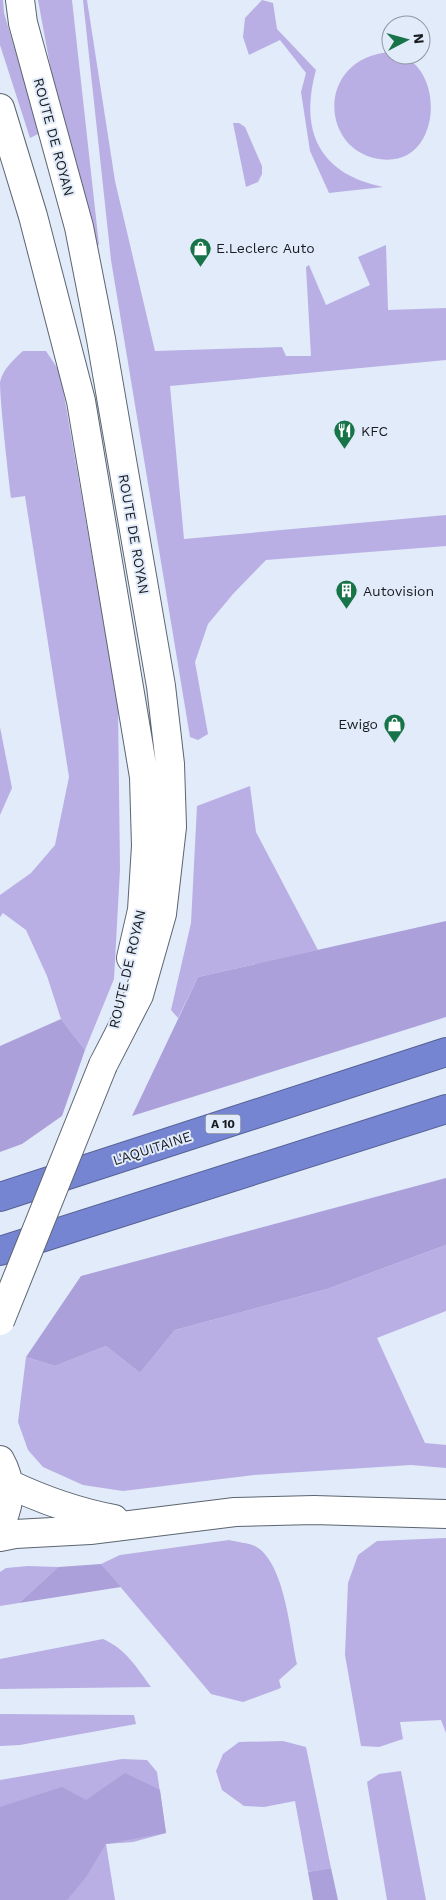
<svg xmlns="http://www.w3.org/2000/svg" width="446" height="1900" viewBox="0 0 446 1900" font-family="'Work Sans',sans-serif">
<rect width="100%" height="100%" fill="#e1ebf9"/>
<!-- green -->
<path fill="#b9afe4" d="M0 0H3L4 13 40 133 30 138 0 45Z
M38 0H72L99 245 94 246 60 119Z
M83 0H87L115 181 155 351 282 347 286 356H311L306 267 309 265 326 305 370 285 358 257 386 245 388 310 446 308V360L170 386 184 539 446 515V546L266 560 233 594 208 624 195 662 208 734 198 740 190 737 111 260Z
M262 0 273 3 277 29 316 70C299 131 319 174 383 187L329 193 310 151 301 92 306 73 280 40 249 55 243 37 245 18Z
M391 52V55C446 55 446 170 379 159 319 150 316 57 391 52Z
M233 123H239L245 127 262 166V174L258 182 246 187Z
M23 351H46L60 372 118 706 120 869 114 979 85 1050 61 1019 47 976 26 930 3 913 0 917V895L31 873 55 845 69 777 25 496 11 498C8 473 0 402 0 382 3 369 14 359 23 351Z
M0 727 12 788 0 815Z
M250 786 256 832 318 950 198 977 178 1018 171 1010 191 923 197 806Z
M446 1245V1311L377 1338 425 1443 446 1445V1468L411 1465 254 1475 123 1491 83 1485 43 1467 28 1450 18 1422 26 1357 55 1366 106 1346 140 1373 175 1330 327 1289Z
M446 1538V1733L441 1720 400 1722 403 1739 379 1747 361 1746 345 1655 348 1583 358 1555 377 1541Z
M229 1540C237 1542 248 1543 255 1546 285 1562 290 1633 297 1664L279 1680 281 1688 243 1702 211 1694 101 1564 120 1555Z
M28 1566 58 1567 19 1603 0 1606V1572L6 1568Z
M103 1639C126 1649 137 1668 151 1687L0 1689V1659Z
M0 1714 134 1715 136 1724 20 1745 0 1746Z
M283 1741 306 1747 331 1868 308 1872 295 1801 264 1807 244 1806 222 1790 216 1771 223 1754 239 1742Z
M122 1759 147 1760 157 1772 166 1833 133 1842 106 1844 115 1900H0V1780Z
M401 1771 426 1900H387L367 1782 379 1774Z"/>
<!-- forest -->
<path fill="#aba0d9" d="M446 921V1017L132 1116 198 977Z
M61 1019 85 1050 62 1116 22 1144 0 1152V1046Z
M446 1178V1245L327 1289 175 1330 140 1373 106 1346 55 1366 26 1357 81 1276Z
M101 1564 121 1587 19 1603 58 1567Z
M125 1773 160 1790 166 1833 106 1844 86 1877 67 1900H0V1807L62 1787 86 1800Z
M331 1868 338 1900H313L308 1872Z"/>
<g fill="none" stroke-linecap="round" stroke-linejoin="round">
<defs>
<path id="secondary" d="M20 0 23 23 79 227 101 339 161 686 170 764 172 827 162 914 139 995 103 1065
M0 108 33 216 81 401 144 777 146 846 142 910 131 958
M0 1460C12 1481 11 1503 0 1525
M9 1484C43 1500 76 1512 114 1519
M0 1537 15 1534 90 1530 235 1512 314 1510 446 1514"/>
<path id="highway" d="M0 1197 446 1052
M0 1251 446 1109"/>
</defs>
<!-- secondary casing -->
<use href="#secondary" stroke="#5c6571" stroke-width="30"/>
<!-- highway casing -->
<use href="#highway" stroke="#556094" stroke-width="30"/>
<!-- secondary -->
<use href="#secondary" stroke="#fff" stroke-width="28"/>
<!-- highway -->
<use href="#highway" stroke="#7685d2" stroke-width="28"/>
<defs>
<path id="secondary-bridge" d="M0 1321 103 1065"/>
</defs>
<!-- secondary-bridge casing -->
<use href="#secondary-bridge" stroke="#5c6571" stroke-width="30" stroke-linecap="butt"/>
<!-- secondary-bridge -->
<use href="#secondary-bridge" stroke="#fff" stroke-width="28"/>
</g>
<!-- icons -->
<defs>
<symbol id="shop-pin" viewBox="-11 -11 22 30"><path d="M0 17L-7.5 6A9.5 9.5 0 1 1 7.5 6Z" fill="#177348" stroke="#e1ebf9"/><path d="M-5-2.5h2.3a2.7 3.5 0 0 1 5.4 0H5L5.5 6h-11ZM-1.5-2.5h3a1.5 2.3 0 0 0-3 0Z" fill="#fff"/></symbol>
<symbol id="restaurant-pin" viewBox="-11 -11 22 30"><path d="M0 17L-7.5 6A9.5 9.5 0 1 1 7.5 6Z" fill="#177348" stroke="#e1ebf9"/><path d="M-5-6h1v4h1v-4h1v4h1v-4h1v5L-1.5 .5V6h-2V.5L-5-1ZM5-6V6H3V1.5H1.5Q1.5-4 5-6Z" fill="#fff"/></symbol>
<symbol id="building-pin" viewBox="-11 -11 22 30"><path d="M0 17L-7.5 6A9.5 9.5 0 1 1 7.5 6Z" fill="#177348" stroke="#e1ebf9"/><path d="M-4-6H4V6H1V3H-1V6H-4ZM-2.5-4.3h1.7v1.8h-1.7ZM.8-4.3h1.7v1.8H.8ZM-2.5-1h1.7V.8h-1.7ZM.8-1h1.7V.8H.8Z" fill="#fff"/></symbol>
</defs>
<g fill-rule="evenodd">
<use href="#shop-pin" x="188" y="236" width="25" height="34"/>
<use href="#restaurant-pin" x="332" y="418" width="25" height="34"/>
<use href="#building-pin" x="334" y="578" width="25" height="34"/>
<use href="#shop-pin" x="382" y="712" width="25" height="34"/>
</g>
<g text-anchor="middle" stroke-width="4" stroke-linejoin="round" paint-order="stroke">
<!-- shield labels -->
<rect fill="#e1ebf9" stroke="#545961" stroke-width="1" x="205.5" y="1114.5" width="35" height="19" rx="4"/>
<g font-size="12" font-weight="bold" fill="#181b20">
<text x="223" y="1128">A 10</text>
</g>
<!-- street labels -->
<g font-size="14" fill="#181b20" stroke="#e1ebf9">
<text transform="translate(54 137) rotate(75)" y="5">ROUTE DE ROYAN</text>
<text transform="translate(134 534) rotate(80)" y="5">ROUTE DE ROYAN</text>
<text transform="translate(127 969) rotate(-77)" y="5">ROUTE DE ROYAN</text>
<text transform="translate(152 1148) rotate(-18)" y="5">L'AQUITAINE</text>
</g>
<!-- poi labels -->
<g font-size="14" fill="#181b20" stroke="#e1ebf9" text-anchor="start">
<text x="216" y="253">E.Leclerc Auto</text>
<text x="361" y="436">KFC</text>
<text x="363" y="596">Autovision</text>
<text x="378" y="729" text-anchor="end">Ewigo</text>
</g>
</g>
<!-- north arrow -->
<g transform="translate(406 40) rotate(84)"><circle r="24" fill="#e1ebf9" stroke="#9198a2"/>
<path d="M0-4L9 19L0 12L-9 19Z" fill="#177348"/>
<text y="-8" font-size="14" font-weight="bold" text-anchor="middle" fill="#181b20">N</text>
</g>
</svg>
